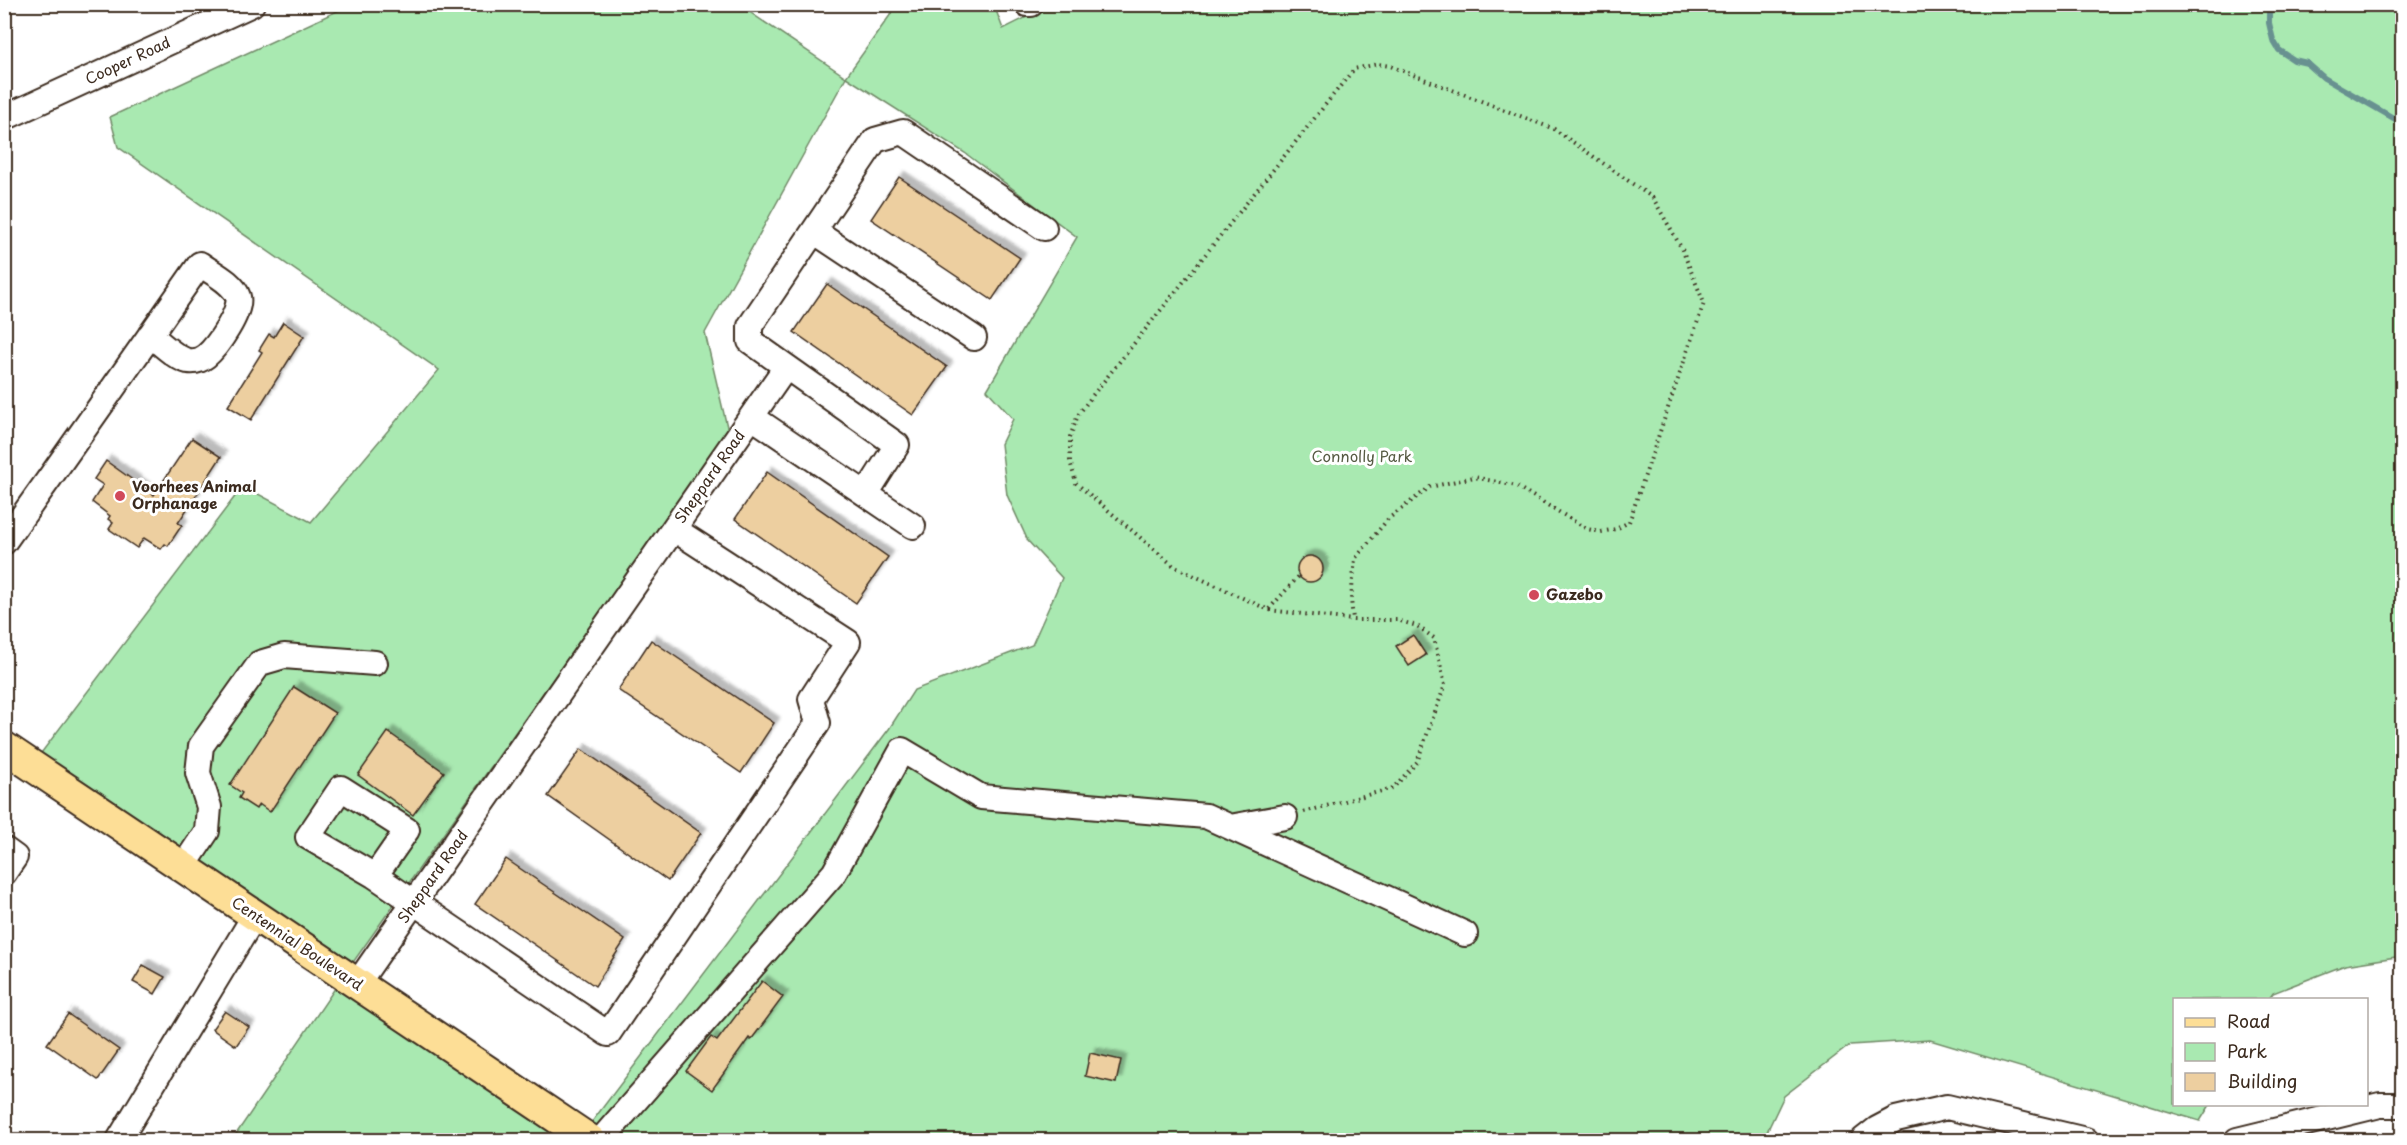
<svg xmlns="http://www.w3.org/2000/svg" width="2407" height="1145" viewBox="0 0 2407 1145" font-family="'Playpen Sans',sans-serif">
<defs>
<filter id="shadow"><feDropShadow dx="5.5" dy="-5.5" stdDeviation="1.5" flood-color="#0004"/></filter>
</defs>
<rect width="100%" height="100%" fill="#fff"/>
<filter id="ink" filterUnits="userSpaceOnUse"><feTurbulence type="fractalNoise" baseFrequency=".0167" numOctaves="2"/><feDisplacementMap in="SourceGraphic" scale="12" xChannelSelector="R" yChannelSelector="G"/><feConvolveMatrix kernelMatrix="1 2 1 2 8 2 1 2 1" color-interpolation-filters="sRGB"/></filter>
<g filter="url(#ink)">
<!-- green -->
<path fill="#a9e9b1" stroke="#728a68" stroke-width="1.5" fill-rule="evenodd" d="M898 4 994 5 1003 29 1053 4 2402 5V956L2345 965 2273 993 2269 999 2174 1000V1104L2210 1105 2200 1121 1930 1040 1850 1045 1784 1096 1763 1140H232L344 975 32 765 243 486 311 522 439 370 118 147 110 117 350 5H739L846 77ZM846 77 965 153 1077 237 987 390 1013 419 1001 444 1007 495 1028 541 1062 578 1032 645 914 690 889 729 582 1135 344 975 728 431 705 333Z"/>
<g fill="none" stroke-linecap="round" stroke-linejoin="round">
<!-- stream -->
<path stroke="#679190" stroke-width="6" d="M2273 4 2269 13V23L2273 40 2279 50 2294 60 2307 63 2324 78 2402 123"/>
</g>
<!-- building -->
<path fill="#edcfa0" stroke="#3b2a1e" stroke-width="1.5" filter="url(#shadow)" d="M899 177 1020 258 992 300 871 219Z
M827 284 947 367 913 415 794 332Z
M283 322 304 336 251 420 228 406 262 352 259 350 269 334 274 337Z
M192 438 221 457 178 523 182 525 168 546 165 544 161 549 144 538 137 548 109 529 113 523 108 519 110 516 92 502 103 485 94 479 106 461 154 495Z
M767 472 888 557 856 603 735 519Z
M1297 569a13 13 0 1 1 26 0a13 13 0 1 1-26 0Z
M1413 635 1426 655 1409 666 1396 646Z
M651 640 774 723 741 773 618 690Z
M294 687 335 713 270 812 259 804 256 809 239 798 242 793 230 785Z
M388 732 444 772 413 815 358 775Z
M581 749 701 833 668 881 548 796Z
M506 859 625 940 595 986 475 904Z
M143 965 165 977 155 994 133 982Z
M762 981 783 997 751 1040 749 1038 712 1090 686 1071 711 1037 717 1041Z
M225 1011 249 1027 236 1046 212 1029Z
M68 1014 119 1050 98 1080 47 1044Z
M1090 1053 1121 1060 1116 1083 1085 1076Z"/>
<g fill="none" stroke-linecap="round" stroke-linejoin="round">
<defs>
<path id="minor" d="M1027 4H1031
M4 118 252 4
M815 232 974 338
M752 417 913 526
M866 494 897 445 750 341V326L875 140 903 132 1044 228
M4 542C70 450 135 357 200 264 212 273 233 282 238 297 242 311 217 347 206 356 201 360 194 362 188 361 175 358 161 343 150 335
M341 788 407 830 375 876 308 837Z
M1230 827 1285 817
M4 849 15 857 4 873
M183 867 207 831 209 807 198 773 201 746 260 663 284 656 375 663
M375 876 608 1034 818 723 811 699 848 642 674 529
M357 984 786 367
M119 1140 255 915
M601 1140 834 873 902 750 981 797 1206 816 1465 934
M1863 1140 1877 1129 1896 1119 1947 1107 2086 1140
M2237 1140 2380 1105H2402"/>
<path id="major" d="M4 747 590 1140"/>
</defs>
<!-- minor casing -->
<use href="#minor" stroke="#3b2a1e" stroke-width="28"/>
<!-- major casing -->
<use href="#major" stroke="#3b2a1e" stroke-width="34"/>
<!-- path -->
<path stroke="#3b2a1e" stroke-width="4" stroke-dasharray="1.5 4.5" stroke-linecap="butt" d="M1269 609 1299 576
M1304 812 1393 788 1417 762 1445 685 1434 638 1417 626 1397 620H1353L1269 610 1175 567 1076 483 1070 461V437L1078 415 1092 396 1354 69 1378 64 1390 66 1554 129 1653 198 1682 249 1704 303 1629 522 1616 529 1601 532 1587 529 1516 486 1474 477 1430 487 1388 519 1355 559 1351 599 1353 620"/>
<!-- minor -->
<use href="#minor" stroke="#fff" stroke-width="24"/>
<!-- major -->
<use href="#major" stroke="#fdde96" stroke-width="30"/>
</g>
</g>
<!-- markers -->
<g fill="#d1495b" stroke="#fff" stroke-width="2">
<circle cx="120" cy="496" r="6"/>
<circle cx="1534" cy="595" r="6"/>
</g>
<g text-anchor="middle" stroke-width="6" stroke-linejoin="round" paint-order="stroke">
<!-- street labels -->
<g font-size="15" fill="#3b2a1e" stroke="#fff">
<text transform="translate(128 61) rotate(-25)" y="5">Cooper Road</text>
<text transform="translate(710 477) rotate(-55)" y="5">Sheppard Road</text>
<text transform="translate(433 877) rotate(-55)" y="5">Sheppard Road</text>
<text transform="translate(297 944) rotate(34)" y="5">Centennial Boulevard</text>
</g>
<!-- park labels -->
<g font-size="15" fill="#565a43" stroke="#fff">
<text x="1362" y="462">Connolly Park</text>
</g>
<!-- poi labels -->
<g font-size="15" font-weight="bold" fill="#3b2a1e" stroke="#fff" text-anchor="start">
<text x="132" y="492">Voorhees Animal<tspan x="132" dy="17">Orphanage</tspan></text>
<text x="1546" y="600">Gazebo</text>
</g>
</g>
<!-- margin -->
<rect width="2407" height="1145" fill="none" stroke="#fff" stroke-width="24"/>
<rect x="12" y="12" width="2383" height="1121" fill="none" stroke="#3b2a1e" stroke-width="2" filter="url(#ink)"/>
<!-- legend -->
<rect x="2173" y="998" width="195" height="108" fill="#ffffff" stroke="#b1aaa5" stroke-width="1.5"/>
<rect x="2185" y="1018" width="30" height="9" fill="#fdde96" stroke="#b1aaa5" stroke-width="1.5"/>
<text x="2227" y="1028" font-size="18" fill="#3b2a1e">Road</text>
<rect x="2185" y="1043" width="30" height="18" fill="#a9e9b1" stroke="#b1aaa5" stroke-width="1.5"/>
<text x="2227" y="1058" font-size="18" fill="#3b2a1e">Park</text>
<rect x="2185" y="1073" width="30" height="18" fill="#edcfa0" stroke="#b1aaa5" stroke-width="1.5"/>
<text x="2227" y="1088" font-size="18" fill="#3b2a1e">Building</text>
</svg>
